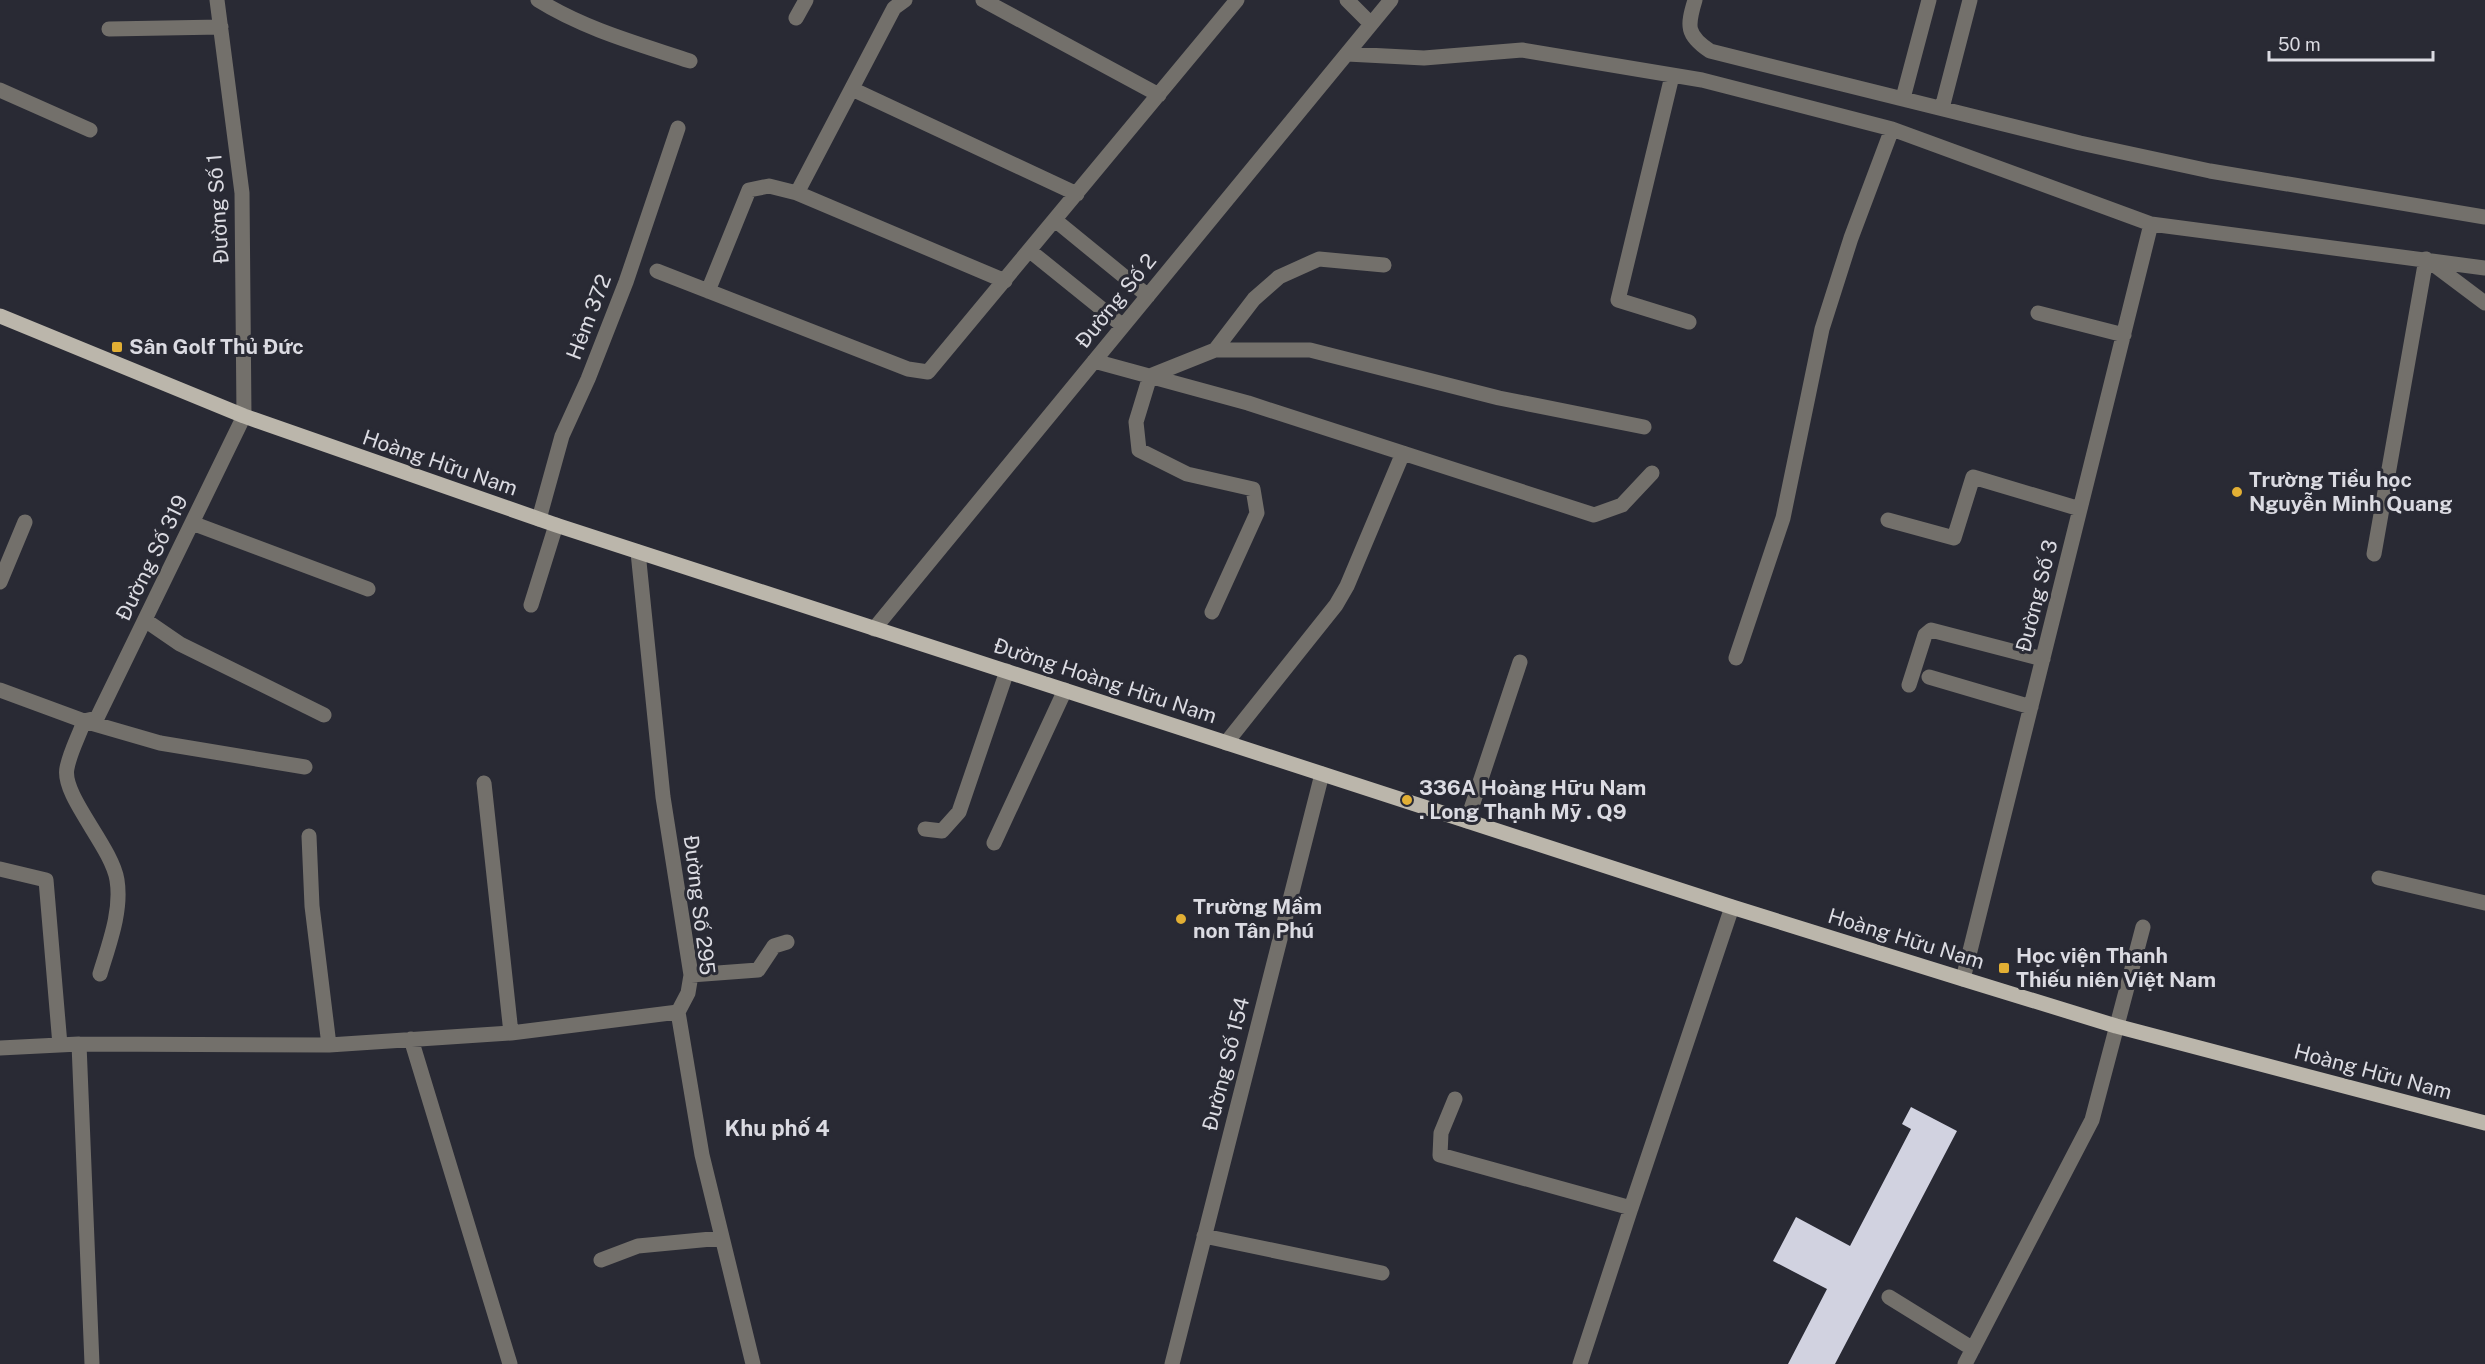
<svg xmlns="http://www.w3.org/2000/svg" width="2485" height="1364" viewBox="0 0 2485 1364" font-family="'Public Sans',sans-serif">
<rect width="100%" height="100%" fill="#292a34"/>
<!-- building -->
<path fill="#d1d2e0" d="M1911 1107 1957 1131 1835 1364H1788L1827 1289 1773 1261 1796 1217 1850 1246 1911 1129 1902 1124Z"/>
<g fill="none" stroke-linecap="round" stroke-linejoin="round">
<!-- minor -->
<path stroke="#73706b" stroke-width="15" d="M538 0C584 29 639 44 690 61
M983 0 1159 95
M1347 0 1371 24
M1695 0C1687 26 1686 35 1710 51L2080 143 2210 171 2485 217
M796 18 806 0
M109 29 221 27
M1347 54 1424 58 1522 50 1702 80 1892 129 2151 224 2485 268
M1672 76 1618 300 1689 322
M852 89 1077 194
M0 90 90 130
M1903 98 1929 0
M1942 108 1970 0
M797 193 894 8 905 0
M1055 220 1148 296
M1030 251 1123 326
M2429 261 2485 303
M657 271 908 369 928 372 1237 0
M708 291 749 190 769 186 797 193 1005 281
M2038 313 2124 335
M1215 350 1254 299 1279 277 1319 259 1384 265
M1094 361 1248 403 1594 515 1622 505 1652 473
M539 519 562 436 588 379 626 282 678 128
M1888 520 1954 538 1973 477 2080 509
M192 523 368 589
M638 552 663 797 691 975 688 993 678 1012 702 1155 753 1364
M2374 554 2426 259
M0 582 25 522
M531 605 556 525
M1212 612 1257 513 1253 489 1187 474 1139 450 1136 422 1150 376 1215 350H1310L1499 398 1644 427
M145 620 180 644 324 715
M874 629 1391 0
M1736 658 1783 518 1822 329 1851 238 1892 129
M1929 677 2031 707
M1909 685 1925 635 1931 630 2043 659
M0 690 84 721 97 718 244 416 242 193 217 0
M1226 743 1336 605 1347 586 1403 453
M484 783 511 1033
M1467 821 1520 662
M925 829 942 831 959 812 1007 671
M309 836 312 906 329 1045
M994 843 1065 690
M0 869 46 880 60 1045
M2379 878 2485 903
M100 974C109 944 122 911 117 880 112 847 61 795 67 768 70 752 79 736 84 721L160 743 305 767
M691 975 758 970 774 946 787 942
M1963 979 2151 224
M411 1039 510 1364
M79 1044 92 1364
M0 1048 79 1044 329 1045 511 1033 678 1012
M1455 1099 1441 1133 1440 1155 1631 1208 1732 907
M1204 1236 1382 1273
M601 1260 638 1246 722 1238
M1889 1297 1973 1349
M1172 1364 1322 774
M1580 1364 1631 1208
M1965 1364 2092 1120 2143 927"/>
<!-- major -->
<path stroke="#bbb6ab" stroke-width="15" d="M0 316 244 416 556 525 1732 907 1963 979 2116 1026 2485 1123"/>
</g>
<!-- markers -->
<g fill="#e2af34" stroke="#292a34" stroke-width="2">
<rect x="111" y="341" width="12" height="12" rx="3"/>
<circle cx="2237" cy="492" r="6"/>
<circle cx="1407" cy="800" r="6"/>
<circle cx="1181" cy="919" r="6"/>
<rect x="1998" y="962" width="12" height="12" rx="3"/>
</g>
<g text-anchor="middle" stroke-width="6" stroke-linejoin="round" paint-order="stroke">
<!-- street labels -->
<g font-size="21" fill="#dbdbe2" stroke="#292a34">
<text transform="translate(218 209) rotate(-94)" y="7">Đường Số 1</text>
<text transform="translate(1116 301) rotate(-51)" y="7">Đường Số 2</text>
<text transform="translate(589 317) rotate(-69)" y="7">Hẻm 372</text>
<text transform="translate(440 463) rotate(19)" y="7">Hoàng Hữu Nam</text>
<text transform="translate(152 558) rotate(-64)" y="7">Đường Số 319</text>
<text transform="translate(2037 596) rotate(-76)" y="7">Đường Số 3</text>
<text transform="translate(1105 681) rotate(18)" y="7">Đường Hoàng Hữu Nam</text>
<text transform="translate(699 905) rotate(83)" y="7">Đường Số 295</text>
<text transform="translate(1906 939) rotate(17)" y="7">Hoàng Hữu Nam</text>
<text transform="translate(1226 1064) rotate(-76)" y="7">Đường Số 154</text>
<text transform="translate(2373 1072) rotate(15)" y="7">Hoàng Hữu Nam</text>
</g>
<!-- poi labels -->
<g font-size="21" font-weight="bold" fill="#dbdbe2" stroke="#292a34" text-anchor="start">
<text x="129" y="354">Sân Golf Thủ Đức</text>
<text x="2249" y="487">Trường Tiểu học<tspan x="2249" dy="24">Nguyễn Minh Quang</tspan></text>
<text x="1419" y="795">336A Hoàng Hữu Nam<tspan x="1419" dy="24">. Long Thạnh Mỹ . Q9</tspan></text>
<text x="1193" y="914">Trường Mầm<tspan x="1193" dy="24">non Tân Phú</tspan></text>
<text x="2016" y="963">Học viện Thanh<tspan x="2016" dy="24">Thiếu niên Việt Nam</tspan></text>
</g>
<!-- neighbourhood labels -->
<g font-size="22" font-weight="bold" fill="#dbdbe2" stroke="#292a34">
<text x="777" y="1136">Khu phố 4</text>
</g>
</g>
<!-- scale -->
<path d="M2269 51v9h164v-9" fill="none" stroke="#dbdbe2" stroke-width="3"/>
<text x="2278" y="51" font-size="18" fill="#dbdbe2" stroke="#292a34" stroke-width="4.5" paint-order="stroke">50 m</text>
</svg>
